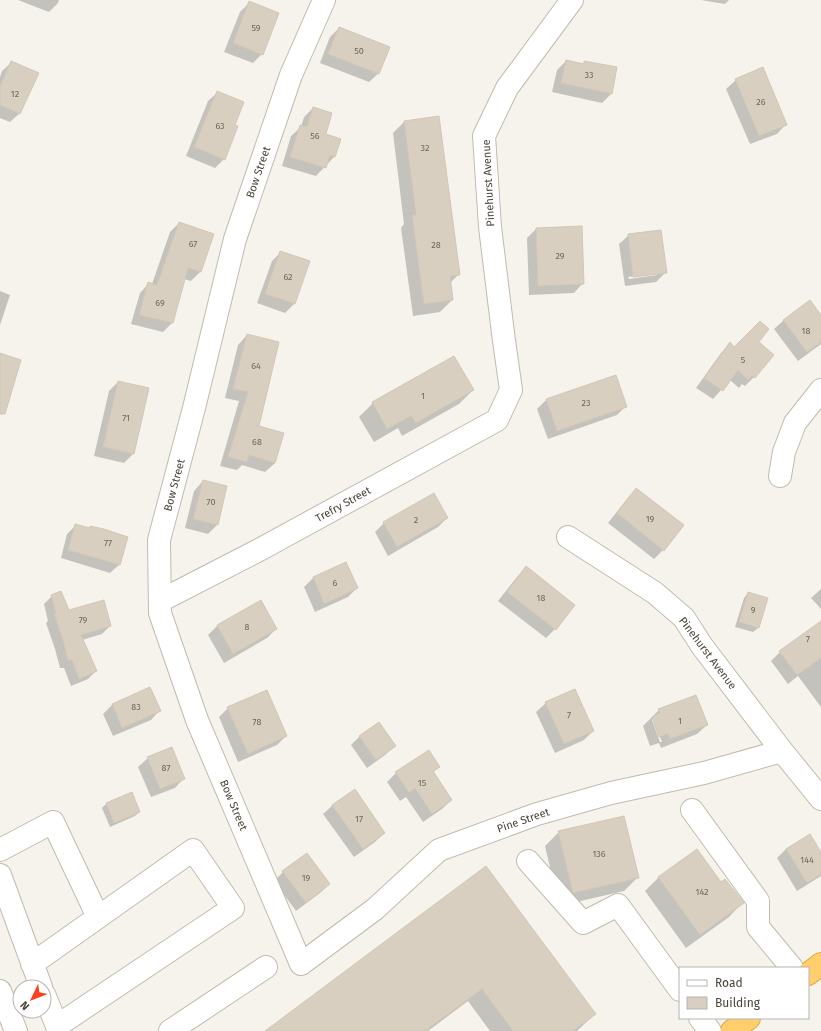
<svg xmlns="http://www.w3.org/2000/svg" width="821" height="1031" viewBox="0 0 821 1031" font-family="'Fira Sans',sans-serif">
<rect width="100%" height="100%" fill="#f6f3ec"/>
<!-- shadow -->
<path fill="#0003" fill-rule="evenodd" d="M18 0H59L58 3 49 12Z
M701 0H729L725 4Z
M249 3 262 54 253 63 224 52 240 12Z
M339 28 379 73 369 82 320 63 330 37Z
M566 61 582 64 585 62 611 94 602 103 552 92 557 70Z
M12 62 20 113 10 122 0 118V77L2 71Z
M736 80 786 124 777 134 750 144 726 89Z
M218 92 224 159 215 168 186 156 208 101Z
M313 108 335 156 316 176 282 166 291 136 301 127 304 117Z
M405 121 459 274 450 283 452 300 440 312 413 316 401 228 404 224 393 133Z
M179 223 213 235 200 272 191 281 184 279 172 323 163 332 131 324 140 293 149 283 152 284 170 232Z
M536 229 583 283 574 293 529 295 527 238Z
M629 235 665 273 656 282 625 286 619 244ZM657 273V275L629 279 628 277Z
M281 252 294 304 285 313 257 303 272 261Z
M0 291 10 295 0 325Z
M821 317V344L798 361 774 329 784 320Z
M247 335 258 426 283 434 275 463 265 472 242 465 237 470 220 466 239 401 225 398 238 345Z
M758 342 754 377 745 386 742 384 739 388 730 380 713 399 696 388 721 353 730 344 734 348Z
M615 376 626 406 617 415 548 439 537 409 546 400Z
M118 382 148 389 133 454 124 463 94 456 109 391Z
M473 390 459 404 402 436 398 428 374 442 359 417 373 403Z
M203 481 226 487 217 525 208 534 185 528 194 491Z
M636 490 663 550 654 559 608 523 627 499Z
M447 518 438 527 388 556 375 532 384 523Z
M75 526 127 537 119 565 110 573 61 558 67 534Z
M346 564 357 588 348 597 315 612 304 587 313 578Z
M526 568 555 629 546 638 498 601 517 577Z
M821 589V609L811 598Z
M748 593 767 599 758 628 753 632 735 627 744 598Z
M52 596 69 611 110 626 102 634 82 640 96 671 88 679 71 686 64 668H60L55 649 46 623 48 621 44 604Z
M260 601 276 629 267 638 224 663 208 635 217 626Z
M821 629V707L798 676 788 684 771 661 780 652Z
M150 688 160 710 151 720 113 736 103 714 112 705Z
M546 703 593 731 584 740 555 753 536 712Z
M228 708 286 736 277 745 238 762 219 717Z
M659 710 707 725 697 734 661 748 659 743 650 746 643 726ZM653 718 662 742H660L652 720Z
M360 736 394 746 385 755 367 768 351 745Z
M148 758 184 778 175 788 151 797 138 767Z
M439 767 433 772 451 800 442 809 423 822 406 797 400 801 387 782 396 773Z
M131 793 139 812 135 816 110 827 102 808 106 804Z
M333 805 384 833 375 842 354 857 323 814Z
M559 832 638 877 624 891 559 906 545 846Z
M809 835 821 854V876L797 891 777 858 786 849Z
M697 851 721 883 742 903 729 917 686 948 645 891 658 878Z
M486 867 595 1014 577 1031H490L468 1001 428 1031H266Z
M283 872 329 884 320 893 296 911 274 881Z"/>
<!-- building -->
<path fill="#d8cfc1" stroke="#d3c7b4" d="M249 1 279 13 263 55 233 43Z
M339 27 390 47 379 74 328 54Z
M566 60 584 64V61L617 67 612 94 561 83Z
M11 61 39 73 20 114 0 105V87Z
M763 67 787 125 759 136 735 79Z
M217 91 244 102 235 125 238 126 225 160 194 147Z
M313 107 332 113 326 134 341 139 335 157 330 155 326 168 290 157 300 125 307 127Z
M439 116 460 275 450 276 453 300 424 304 412 215H416L404 121Z
M179 222 214 234 201 272 188 268 173 323 139 315 148 282 157 285Z
M582 226 584 284 538 286 536 228Z
M661 230 667 273 633 277 628 234Z
M280 251 310 261 295 304 265 294Z
M810 300 821 315V342L807 352 783 320Z
M760 321 769 329 759 342 774 355 755 378 752 376 748 380 738 370 723 391 704 378 730 342 734 347Z
M247 334 279 342 259 426 284 433 275 463 249 455 247 462 228 457 248 392 233 389Z
M0 353 21 360 5 414H0Z
M454 356 474 390 416 423 411 416 387 429 372 402Z
M616 375 627 407 557 431 546 399Z
M118 381 149 388 134 454 103 447Z
M203 480 227 486 218 525 193 519Z
M636 488 684 525 664 551 617 513Z
M434 493 448 518 397 547 383 522Z
M75 524 90 528V526L104 529 128 537 120 565 68 550Z
M346 562 358 588 324 604 313 577Z
M526 566 575 605 556 630 507 592Z
M61 591 69 610 104 600 111 626 81 635 97 671 79 679 72 660 68 661 63 640 54 614 56 613 51 595Z
M748 592 768 598 759 628 739 622Z
M261 600 277 629 233 654 217 625Z
M821 621V658L797 675 779 651Z
M150 687 161 711 122 728 112 704Z
M575 689 594 731 564 744 545 702Z
M267 690 287 736 248 754 227 707Z
M696 695 708 725 670 739 668 734 659 737 652 717 660 713 658 709Z
M379 722 396 746 376 760 359 736Z
M172 747 185 779 160 789 147 757Z
M429 750 440 767 433 771 452 800 432 814 415 788 409 793 395 772Z
M355 789 385 833 363 849 332 805Z
M132 792 140 812 114 823 106 803Z
M624 816 639 878 573 893 558 831Z
M810 834 821 852V874L807 883 786 849Z
M697 849 721 882 725 879 744 903 700 935 658 877Z
M307 853 330 884 306 903 282 871Z
M486 866 596 1014 573 1031H513L482 989 425 1031H265Z"/>
<g fill="none" stroke-linecap="round" stroke-linejoin="round">
<defs>
<path id="minor" d="M324 0 291 75 235 239 194 408 159 540 160 613 197 720 301 964 375 909 439 850 537 814 611 793 704 773 782 751
M780 476 784 452 795 423 821 390
M568 537 655 593 684 618 702 646 782 751 821 799
M160 601 259 550 497 420 511 390 504 341 490 227 484 136 507 88 572 0
M692 810 758 901V927L792 968
M0 850 53 822 98 917
M528 861 583 923 618 905 680 990
M0 875 41 987
M32 964 193 850 233 908 57 1026
M0 991 16 1031
M44 994 59 1031
M700 1018 710 1031
M170 1031 266 967"/>
<path id="highway" d="M808 974 821 964
M732 1031 749 1018"/>
</defs>
<!-- minor casing -->
<use href="#minor" stroke="#c2bbae" stroke-width="24"/>
<!-- highway casing -->
<use href="#highway" stroke="#e0a43c" stroke-width="24"/>
<!-- minor -->
<use href="#minor" stroke="#fff" stroke-width="22"/>
<!-- highway -->
<use href="#highway" stroke="#ffcf6e" stroke-width="22"/>
</g>
<g text-anchor="middle" stroke-width="3.5" stroke-linejoin="round" paint-order="stroke">
<!-- number labels -->
<g font-size="9" fill="#6e675b">
<text x="256" y="31">59</text>
<text x="359" y="54">50</text>
<text x="589" y="78">33</text>
<text x="15" y="97">12</text>
<text x="761" y="105">26</text>
<text x="220" y="129">63</text>
<text x="315" y="139">56</text>
<text x="425" y="151">32</text>
<text x="193" y="247">67</text>
<text x="436" y="248">28</text>
<text x="560" y="259">29</text>
<text x="288" y="280">62</text>
<text x="160" y="306">69</text>
<text x="806" y="334">18</text>
<text x="743" y="363">5</text>
<text x="256" y="369">64</text>
<text x="423" y="399">1</text>
<text x="586" y="406">23</text>
<text x="126" y="421">71</text>
<text x="257" y="445">68</text>
<text x="211" y="505">70</text>
<text x="650" y="522">19</text>
<text x="416" y="523">2</text>
<text x="108" y="546">77</text>
<text x="335" y="586">6</text>
<text x="541" y="601">18</text>
<text x="753" y="613">9</text>
<text x="83" y="623">79</text>
<text x="247" y="630">8</text>
<text x="808" y="642">7</text>
<text x="136" y="710">83</text>
<text x="569" y="718">7</text>
<text x="680" y="724">1</text>
<text x="257" y="725">78</text>
<text x="166" y="771">87</text>
<text x="422" y="786">15</text>
<text x="359" y="822">17</text>
<text x="599" y="857">136</text>
<text x="807" y="863">144</text>
<text x="306" y="881">19</text>
<text x="702" y="895">142</text>
</g>
<!-- street labels -->
<g font-size="11" fill="#4b4439" stroke="#fff">
<text transform="translate(258 172) rotate(-71)" y="4">Bow Street</text>
<text transform="translate(488 183) rotate(-93)" y="4">Pinehurst Avenue</text>
<text transform="translate(174 485) rotate(-75)" y="4">Bow Street</text>
<text transform="translate(343 504) rotate(-29)" y="4">Trefry Street</text>
<text transform="translate(708 653) rotate(53)" y="4">Pinehurst Avenue</text>
<text transform="translate(234 805) rotate(67)" y="4">Bow Street</text>
<text transform="translate(523 820) rotate(-19)" y="4">Pine Street</text>
</g>
</g>
<!-- legend -->
<rect x="679" y="967" width="130" height="52" fill="#ffffff" stroke="#b7b4b0"/>
<rect x="687" y="980" width="20" height="6" fill="#ffffff" stroke="#b7b4b0"/>
<text x="715" y="987" font-size="12" fill="#4b4439">Road</text>
<rect x="687" y="997" width="20" height="12" fill="#d8cfc1" stroke="#b7b4b0"/>
<text x="715" y="1007" font-size="12" fill="#4b4439">Building</text>
<!-- north arrow -->
<g transform="translate(32 999) rotate(227)"><circle r="19" fill="#ffffff" stroke="#b7b4b0"/>
<path d="M0-3L7 15L0 10L-7 15Z" fill="#fc3f1d"/>
<text y="-6" font-size="11" font-weight="bold" text-anchor="middle" fill="#4b4439">N</text>
</g>
</svg>
